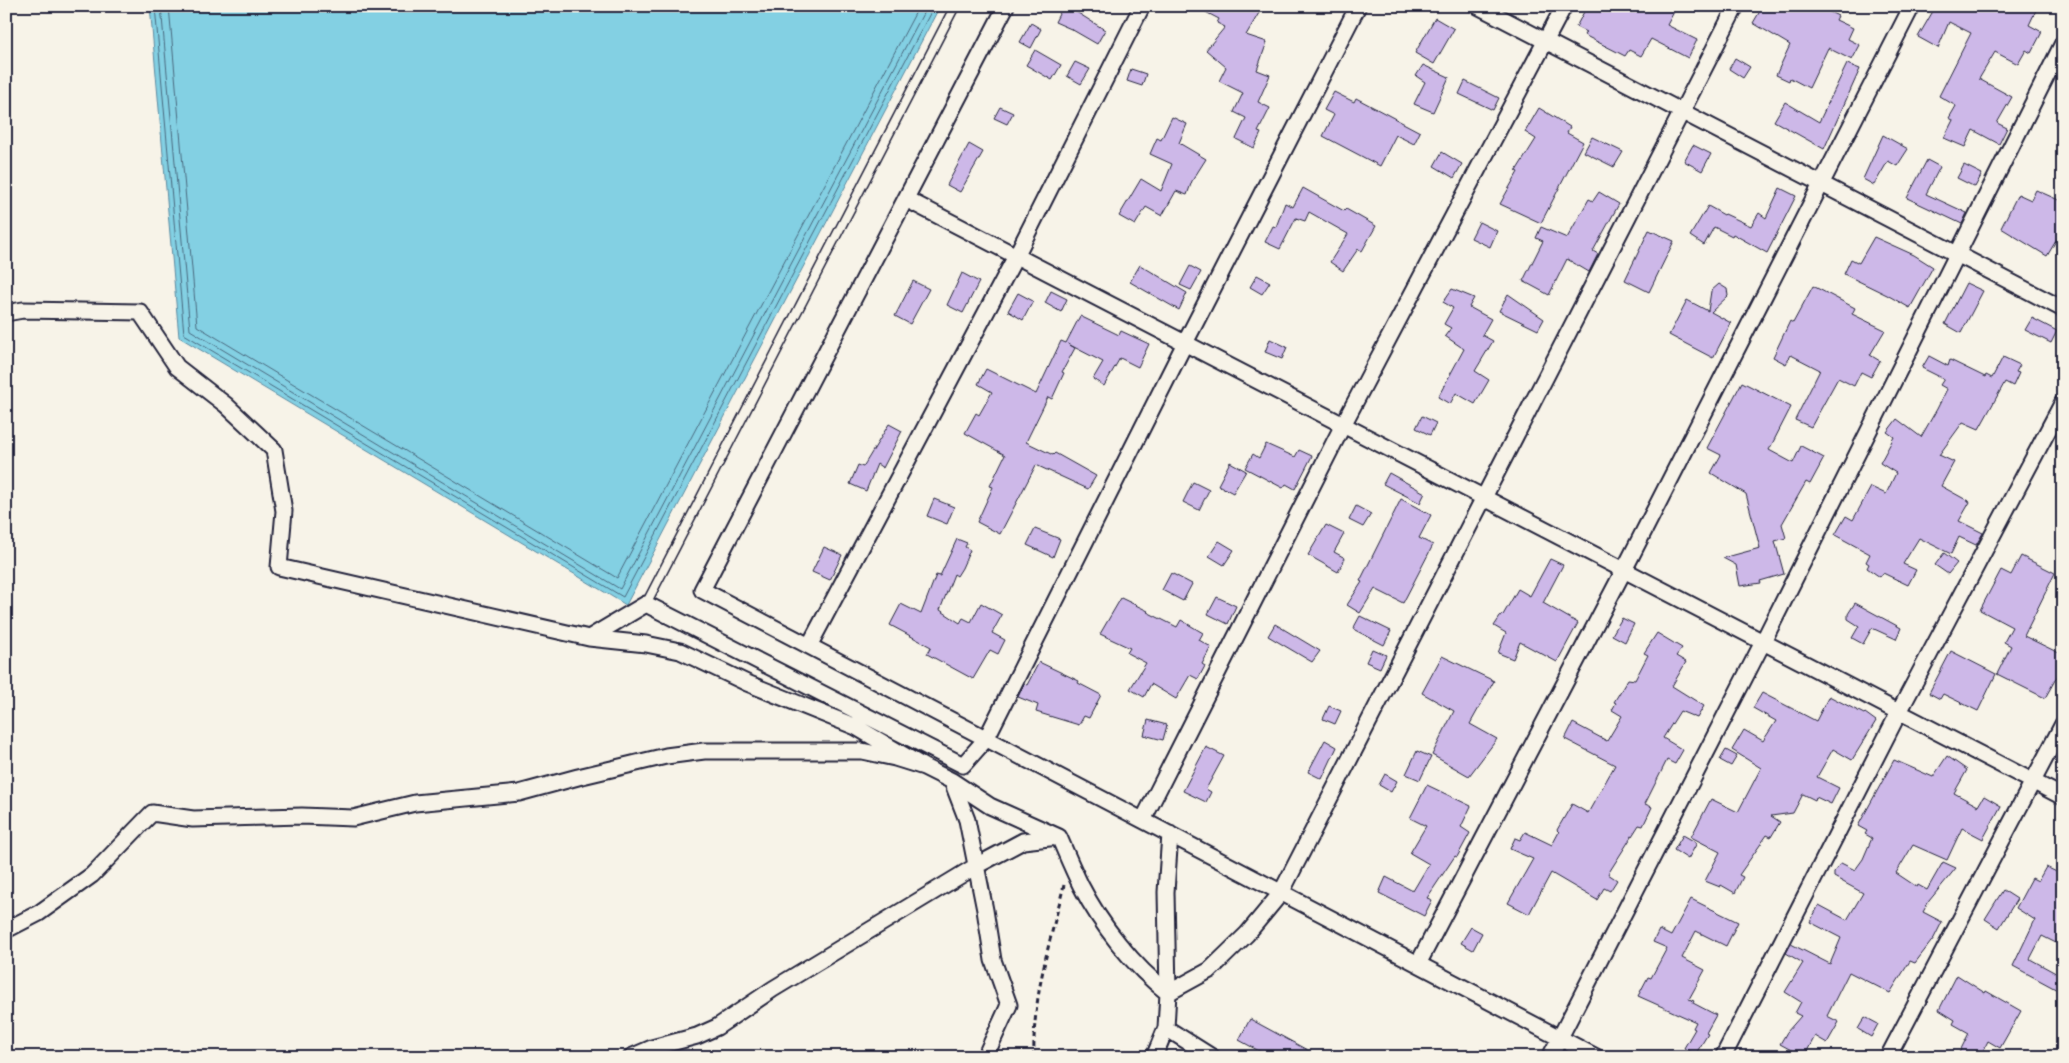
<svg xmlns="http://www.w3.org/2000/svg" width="2069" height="1063" viewBox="0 0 2069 1063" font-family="'Balsamiq Sans',sans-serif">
<rect width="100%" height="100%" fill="#f7f3e8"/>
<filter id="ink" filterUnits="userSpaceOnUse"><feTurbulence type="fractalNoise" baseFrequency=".02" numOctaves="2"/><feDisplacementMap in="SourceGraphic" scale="10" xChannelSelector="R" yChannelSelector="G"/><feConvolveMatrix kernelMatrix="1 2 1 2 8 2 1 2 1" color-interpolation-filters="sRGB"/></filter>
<g filter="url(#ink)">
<!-- water -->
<path fill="#83d0e3" stroke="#5c8aa0" d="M150 6H940L626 605 179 337Z"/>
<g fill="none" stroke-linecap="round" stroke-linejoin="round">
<!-- shore -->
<path stroke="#49687e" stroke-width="1" d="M155 6 184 334 623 597 934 6
M161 6 190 330 620 589 927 6
M169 6 197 326 617 578 919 6"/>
</g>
<!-- building -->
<path fill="#cdb8e8" stroke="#22223b" d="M1063 6 1078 13 1105 30 1097 44 1071 29 1055 22Z
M1194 6H1263L1246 35 1267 42 1257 70 1270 75 1258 102 1270 108 1258 132 1261 133 1254 148 1236 139 1246 118 1234 112 1243 93 1219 81 1226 67 1206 50 1225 27 1217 23 1219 19Z
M1587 6H1677L1667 25 1697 40 1688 58 1651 39 1641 56 1629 50 1625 56 1584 35 1586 32 1576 27Z
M1763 6H1818L1838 16 1836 20 1853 28 1848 39 1860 45 1852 60 1828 48 1809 88 1790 78 1789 81 1776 75 1790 45 1753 23Z
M1936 6H2038L2029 25 2042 32 2031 53 2026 50 2018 64 1995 52 1979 79 2012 97 1997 123 2007 128 1999 144 1973 130 1965 147 1944 138 1953 120 1949 118 1956 106 1939 96 1971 33 1949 22 1938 48 1918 37Z
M1435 18 1454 29 1434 64 1415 53Z
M1031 23 1041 29 1031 48 1020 42Z
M1035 50 1061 65 1052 80 1026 65Z
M1735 58 1750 67 1743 78 1729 69Z
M1075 62 1090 69 1081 84 1067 76Z
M1847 64 1860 69 1824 149 1774 121 1785 102 1819 122Z
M1423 65 1449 77 1433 112 1414 104 1425 82 1416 76Z
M1131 69 1146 74 1142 86 1127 81Z
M1465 81 1499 98 1493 110 1459 94Z
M1334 92 1354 102 1356 98 1420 132 1414 144 1396 135 1380 166 1323 136 1334 115 1324 110Z
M1000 107 1013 113 1007 124 994 118Z
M1539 108 1570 127 1567 133 1583 142 1541 223 1500 204 1518 172 1516 171 1536 139 1525 132Z
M1172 117 1187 124 1179 143 1206 159 1192 181 1187 195 1176 191 1162 216 1146 207 1135 225 1119 216 1141 179 1161 191 1172 164 1150 154 1157 138 1161 140Z
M1883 135 1908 149 1897 166 1888 161 1874 185 1863 179Z
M1592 137 1623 152 1614 167 1584 152Z
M969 144 983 152 960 192 947 185Z
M1693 145 1711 154 1702 171 1684 161Z
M1442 152 1462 164 1454 178 1434 166Z
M1927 160 1940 167 1926 194 1967 213 1962 224 1907 198Z
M1964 165 1982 174 1975 187 1957 178Z
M1303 188 1344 211 1346 209 1376 226 1362 251 1358 249 1343 271 1330 262 1348 234 1309 212 1305 221 1296 218 1280 249 1265 242 1273 226 1276 227 1285 203 1293 207Z
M1780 188 1796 196 1767 253 1733 234 1732 236 1714 227 1704 245 1690 236 1708 206 1724 215 1725 214 1751 226 1759 213 1766 218Z
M2036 190 2063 202V229L2047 256 2001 228 2018 194 2031 200Z
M1599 192 1619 204 1593 251 1598 254 1589 272 1567 259 1549 295 1523 281 1543 241 1536 238 1541 227 1567 238 1589 199 1593 201Z
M1479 222 1497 231 1490 247 1471 238Z
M1649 230 1674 241 1649 292 1625 280Z
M1874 237 1914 255 1933 267 1910 308 1887 295 1844 274 1851 259 1859 263Z
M1140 265 1187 293 1179 310 1130 282Z
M1190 266 1201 272 1191 290 1180 285Z
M962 273 979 282 963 313 947 305Z
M1257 275 1270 282 1262 294 1250 287Z
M913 281 929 289 910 324 895 316Z
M1966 283 1983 291 1961 333 1945 324Z
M1719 284 1727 289 1728 296 1711 312 1731 323 1713 358 1669 335 1687 300 1708 311 1711 291Z
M1813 286 1855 308 1852 314 1885 330 1870 355 1880 361 1871 377 1861 372 1854 386 1838 378 1811 427 1795 420 1820 370 1791 355 1786 364 1773 357 1790 321 1793 323Z
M1452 289 1474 298 1469 307 1491 319 1482 335 1493 341 1475 371 1489 380 1475 404 1456 393 1450 404 1438 397 1464 349 1445 336 1451 328 1444 324 1453 308 1443 302Z
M1051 291 1067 299 1061 312 1045 303Z
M1018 293 1033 301 1023 320 1008 311Z
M1508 294 1544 319 1538 330 1499 311Z
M1080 316 1119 335 1121 331 1149 344 1138 367 1120 358 1104 386 1093 379 1103 362 1068 344 1075 348 1062 372 1064 373 1052 399 1048 397 1026 442 1053 455 1055 453 1096 476 1088 489 1036 465 1000 534 977 522 993 487 990 486 1005 455 965 433 976 413 979 415 992 392 978 384 986 369 1036 394 1061 341 1066 343Z
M2032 318 2057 331 2051 343 2025 330Z
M1270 339 1287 347 1282 359 1265 352Z
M1929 356 1948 366 1950 360 1985 377 1986 375 1992 378 2003 357 2020 365 2016 372 2019 373 2013 386 2005 382 1979 429 1963 422 1939 455 1954 462 1941 486 1970 502 1959 521 1983 533 1976 545 1959 537 1951 554 1919 538 1903 564 1916 570 1908 585 1883 573 1880 577 1867 568 1869 564 1866 562 1870 554 1835 535 1846 516 1853 520 1871 487 1886 494 1896 473 1880 463 1894 437 1887 432 1897 419 1921 437 1937 409 1947 389 1940 385 1944 379 1922 368Z
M1742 382 1791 407 1769 450 1793 463 1801 446 1824 458 1810 484 1806 482 1782 524 1786 538 1775 541 1784 574 1760 581 1761 583 1740 586 1736 565 1723 558 1760 548 1746 494 1711 473 1721 455 1707 448Z
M1422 416 1436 423 1430 435 1416 428Z
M889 424 902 431 883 468 877 464 866 491 850 484 858 465 863 467Z
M1266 444 1295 457 1299 450 1312 456 1295 489 1286 484 1283 488 1245 468 1253 454 1259 458Z
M1230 462 1246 471 1233 493 1218 485Z
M1389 473 1425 493 1420 503 1383 484Z
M1193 482 1209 490 1199 510 1183 502Z
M934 499 954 507 947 524 927 516Z
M1401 499 1431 515 1419 538 1433 545 1403 603 1375 589 1360 613 1347 605 1362 582 1360 581Z
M1356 506 1371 514 1363 527 1349 520Z
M1326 525 1344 534 1334 552 1345 558 1338 572 1308 555Z
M1035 529 1060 539 1053 557 1027 545Z
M957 539 967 543 965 547 970 550 962 568 957 576 954 574 940 610 960 623 963 618 971 622 981 603 1002 615 992 633 1005 640 998 654 990 650 973 679 927 654 931 647 890 625 901 604 921 614 936 575 940 576Z
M1219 541 1234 550 1224 565 1209 556Z
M824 547 842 555 830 580 812 572Z
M1944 553 1957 563 1948 574 1935 565Z
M2021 556 2055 573 2024 636 2063 655V666L2045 698 1997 674 2011 646 2004 642 2012 627 1980 610 2001 570 2011 575Z
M1550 559 1563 565 1543 603 1578 623 1557 662 1520 642 1513 659 1498 653 1506 633 1494 626 1502 614 1503 615 1518 589 1530 596Z
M1171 573 1192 584 1183 601 1162 590Z
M1217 597 1236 606 1228 624 1208 614Z
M1121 598 1148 611 1147 612 1177 627 1181 620 1203 633 1199 640 1211 647 1202 664 1205 666 1198 679 1190 675 1176 699 1151 684 1144 697 1130 689 1146 663 1127 653 1130 648 1100 634Z
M1855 603 1901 628 1896 639 1872 628 1863 644 1852 638 1859 626 1848 619V614Z
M1360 616 1391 631 1384 645 1353 629Z
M1622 618 1634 624 1625 642 1612 635Z
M1275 624 1320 651 1312 662 1268 636Z
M1657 633 1682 648 1676 656 1686 662 1672 686 1704 706 1697 718 1680 711 1663 738 1683 750 1675 764 1667 760 1645 804 1652 807 1643 826 1639 825 1608 874 1617 880 1610 891 1604 888 1597 900 1551 873 1529 914 1508 903 1533 859 1510 849 1515 838 1520 840 1525 832 1552 845 1559 832 1557 830 1572 804 1588 813 1615 765 1565 739 1573 723 1607 741 1622 716 1612 710 1616 703 1614 702 1628 679 1635 680 1648 655 1644 653Z
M1372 649 1386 655 1380 668 1366 662Z
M1951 651 1996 674 1978 711 1943 694 1940 699 1929 693Z
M1442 656 1494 681 1470 724 1497 739 1469 776 1432 755 1454 711 1422 693Z
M1039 662 1079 681 1078 683 1101 695 1089 718 1084 716 1079 725 1036 712 1038 705 1018 697 1024 684 1027 685Z
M1762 693 1816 721 1829 696 1864 714 1865 713 1876 721 1852 760 1833 749 1817 777 1839 788 1831 804 1816 797 1815 800 1803 794 1793 813 1771 816 1780 822 1771 837 1767 835 1739 875 1743 877 1735 893 1721 885 1720 887 1705 881 1720 852 1691 837 1711 799 1738 812 1761 768 1732 750 1744 730 1763 741 1776 721 1753 708Z
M1329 706 1341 711 1335 724 1323 719Z
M1148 720 1167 725 1163 740 1144 735Z
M1325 740 1337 747 1322 779 1308 772Z
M1206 747 1224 756 1206 789 1211 792 1206 802 1183 791Z
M1726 750 1737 756 1731 766 1720 760Z
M1417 751 1431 757 1420 780 1406 774Z
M1947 756 1967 770 1954 793 1978 806 1984 796 2001 806 1983 839 1962 828 1947 860 1913 845 1896 873 1917 887 1918 885 1927 890 1943 862 1956 868 1929 901 1923 912 1942 922 1934 938 1915 963 1910 961 1890 993 1849 972 1827 1016 1839 1022 1827 1043 1815 1036 1804 1057 1780 1044 1787 1032 1801 1016 1795 1013 1801 1002 1785 992 1803 963 1786 953 1791 944 1830 964 1841 938 1810 922 1819 905 1847 920 1863 893 1834 877V872L1841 863 1855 870 1863 859 1872 838 1865 834 1867 831 1858 826 1894 760 1933 777Z
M1385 774 1397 781 1391 792 1379 785Z
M1427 785 1471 806 1461 827 1470 833 1457 857 1455 856 1427 898 1432 900 1424 916 1379 893 1386 877 1413 891 1429 864 1410 853 1426 826 1410 818Z
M1683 835 1697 843 1688 859 1674 850Z
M2046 867 2063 875V930L2056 943 2042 936 2030 959 2063 977V993L2013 966 2035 920 2016 908 2032 878 2038 881Z
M2003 890 2017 899 1999 928 1985 919Z
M1691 899 1738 922 1726 946 1696 931 1682 958 1705 970 1689 999 1694 1001 1693 1003 1716 1015 1706 1033 1708 1034 1695 1055 1684 1048 1695 1029 1693 1028 1696 1022 1638 996 1648 977 1651 978 1667 948 1653 942 1659 930 1671 936Z
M1471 927 1482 933 1473 950 1461 943Z
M1957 975 1985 993 1986 991 2021 1011 2000 1048 1988 1041 1980 1057H1957L1969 1033 1953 1024 1955 1020 1939 1010Z
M1865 1017 1878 1024 1871 1037 1858 1029Z
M1250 1019 1320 1057H1270L1239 1040Z"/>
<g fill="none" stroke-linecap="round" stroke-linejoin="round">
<defs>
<path id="service" d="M646 604 955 6"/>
<path id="minor" d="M1006 6 702 590 1596 1057
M1478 6 2063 309
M906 199 2063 797
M6 313 23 310 140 312 177 367 226 405 274 450 284 511 279 567 589 638 646 604 963 765 986 739 1185 343 1358 6
M589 638 646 644 680 651 747 683 856 727 924 767 952 781 990 806 1059 837C1066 853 1073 870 1081 886 1101 925 1133 966 1168 993
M809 646 1016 256 1142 6
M952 781 967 820 985 910 993 960 1009 1005 985 1057
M1143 820 1343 425 1564 6
M6 930 39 913 92 875 152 813 193 819 302 816 353 818 415 803 519 793 578 777 666 756 704 751H862L895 758 924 767
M1418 964 1624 570 1912 6
M1168 993 1210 970 1247 934 1281 893 1736 6
M1166 1028 1212 1057
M631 1057 652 1048 697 1036 717 1027 773 989 976 866 1023 841 1058 837
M1154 1057 1166 1028 1168 993 1166 892 1170 834
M1550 1057 1763 642 2063 43
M1723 1057 1899 712 2063 402
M1888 1057 2063 724"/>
</defs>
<!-- service casing -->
<use href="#service" stroke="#22223b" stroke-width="11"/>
<!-- minor casing -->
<use href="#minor" stroke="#22223b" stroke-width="19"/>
<!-- path -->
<path stroke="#22223b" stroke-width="3" stroke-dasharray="5 4" stroke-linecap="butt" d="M1034 1057C1032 999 1050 941 1064 885"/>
<!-- service -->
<use href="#service" stroke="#f7f3e8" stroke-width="8"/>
<!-- minor -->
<use href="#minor" stroke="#f7f3e8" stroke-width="15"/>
</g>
</g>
<!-- margin -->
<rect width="2069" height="1063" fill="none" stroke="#f7f3e8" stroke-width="25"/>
<rect x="12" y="12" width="2044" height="1038" fill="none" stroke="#22223b" stroke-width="2" filter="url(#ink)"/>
</svg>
